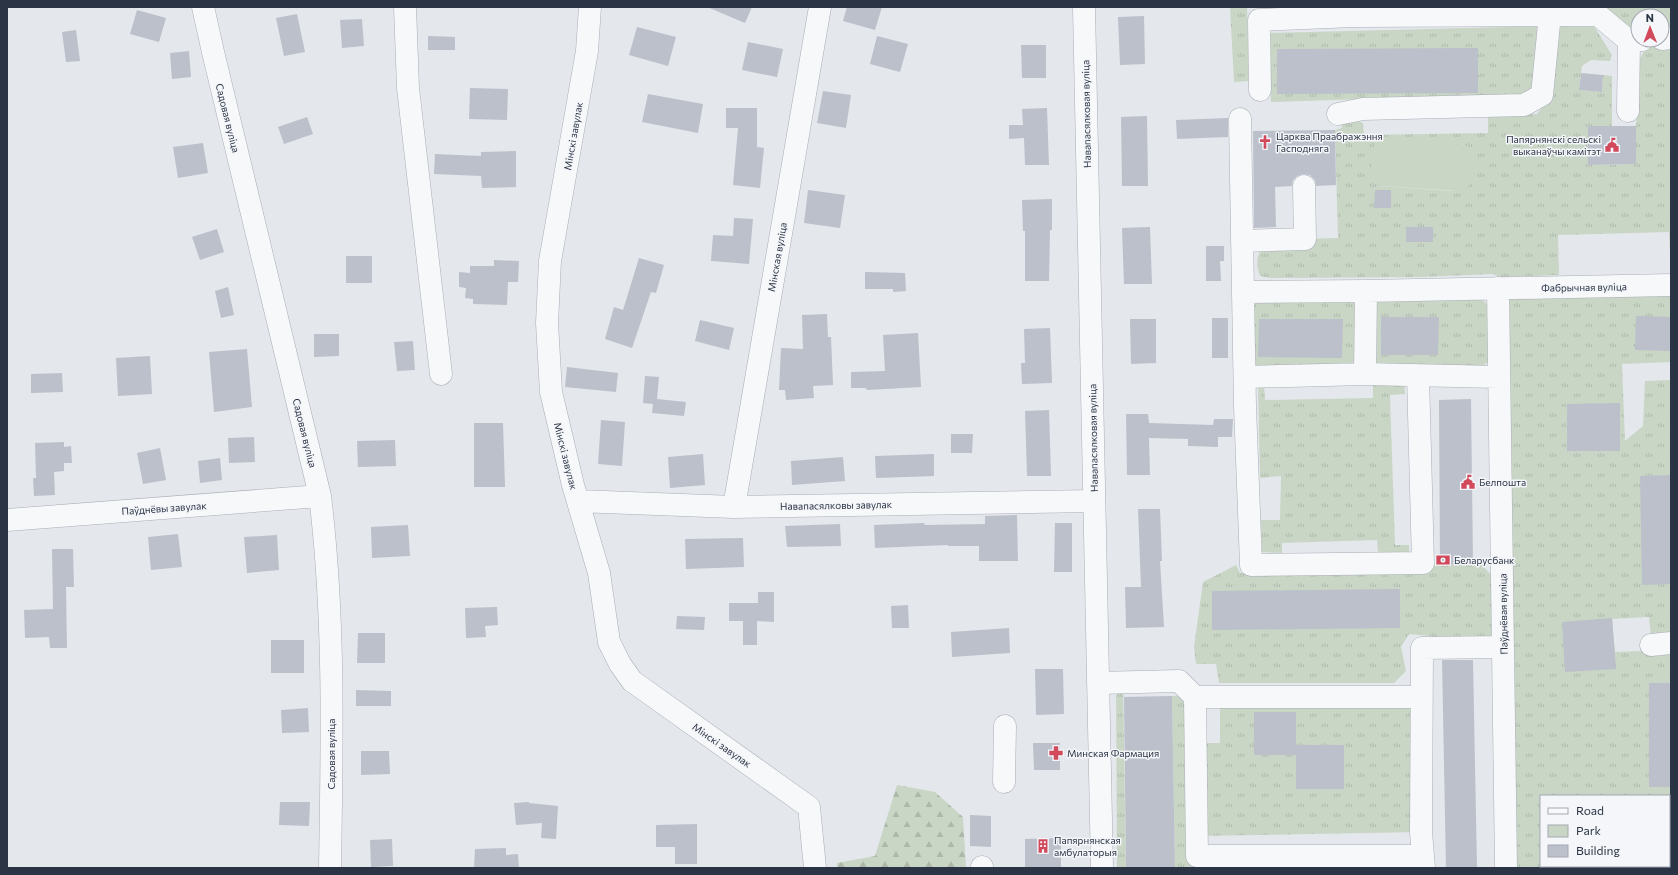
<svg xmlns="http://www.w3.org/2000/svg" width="1678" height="875" viewBox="0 0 1678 875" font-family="Commissioner,sans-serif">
<defs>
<pattern id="grass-tufts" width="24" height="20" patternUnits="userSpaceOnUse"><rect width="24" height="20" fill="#c9d6c5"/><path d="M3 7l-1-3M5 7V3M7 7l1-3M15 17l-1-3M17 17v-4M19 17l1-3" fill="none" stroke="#adb8ab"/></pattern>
<pattern id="forest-firs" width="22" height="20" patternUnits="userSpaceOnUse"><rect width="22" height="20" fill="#c9d6c5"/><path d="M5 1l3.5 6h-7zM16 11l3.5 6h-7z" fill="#adb8ab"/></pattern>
</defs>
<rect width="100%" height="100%" fill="#e4e7ec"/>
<!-- grass -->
<path fill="url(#grass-tufts)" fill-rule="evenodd" d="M1230 7H1247L1249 81 1234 82Z
M1596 7H1671V30H1662V16H1638V31H1636L1617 22Z
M1592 23 1612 55 1610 61 1591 60 1582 66 1579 90 1602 92 1603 75 1612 76V126H1588V165L1636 164V126L1640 59 1645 49 1655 44 1671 43V275L1669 232 1558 235 1559 275 1502 277 1492 274 1421 277 1271 278 1260 276C1256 265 1256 258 1262 248L1305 239 1338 238 1335 130 1342 128 1338 114 1363 123 1364 135 1488 133V115L1537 114 1553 94 1560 24ZM1389 141 1463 144 1470 150 1472 173 1452 191 1378 186 1380 142Z
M1539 25 1533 90 1526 94 1271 102 1269 33 1505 27Z
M1671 292V362L1622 364 1625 441 1643 426 1645 381 1671 380V637L1651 638 1649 617 1612 619 1615 652 1671 650V825H1669V796H1541V866H1649V868H1516L1508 295Z
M1377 298 1482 299 1491 309V357L1487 363 1482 366 1377 365 1371 352Z
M1261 300 1356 302 1358 356 1351 365 1258 367 1252 359 1253 306Z
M1373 380 1404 383 1405 394 1390 395 1395 545H1409V552L1378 553 1377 540 1282 543V553L1262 552 1261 520H1280L1281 476 1260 478 1258 385H1264L1265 400 1373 398Z
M1423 563 1440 565 1481 564 1494 578V633L1488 638 1438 641 1431 636 1409 634 1401 647 1406 671 1394 683H1219L1216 664H1196L1194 647 1203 582 1236 565 1240 573 1406 570Z
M1116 682H1123L1126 868H1117Z
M1172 696 1195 697 1196 743H1220V706L1417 708 1421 832 1197 836V856H1423L1422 868H1175Z"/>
<!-- forest -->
<path fill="url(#forest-firs)" d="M897 785 935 792 963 817 966 868H837V863L875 856Z"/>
<!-- green -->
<path fill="#c9d6c5" d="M1389 141C1404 141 1459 137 1469 148 1473 153 1472 165 1472 172 1472 182 1470 188 1460 191L1378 186C1372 179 1368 155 1374 146 1377 141 1384 141 1389 141Z"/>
<!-- building -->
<path fill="#bbc0ca" d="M707 7H752L745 23Z
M847 7H882L875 30 843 21Z
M137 10 166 18 159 42 130 34Z
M297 14 305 52 284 56 276 18Z
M1144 16 1145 64 1120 65 1118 17Z
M362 19 364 46 342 48 340 20Z
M637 27 676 37 668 66 629 55Z
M76 30 80 61 66 62 62 32Z
M428 36 455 37V50H428Z
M877 36 908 44 900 72 870 64Z
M748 42 783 49 777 77 742 70Z
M1021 45H1046V78H1022Z
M1478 48V93L1277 94V49Z
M189 51 191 77 172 79 170 53Z
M1581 73 1603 75 1602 92 1579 90Z
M470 88 508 89 507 120 469 119Z
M823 91 851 95 846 128 817 123Z
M648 94 703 104 698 133 642 122Z
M726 108H757V147L764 148 760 188 733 185 738 128H726Z
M1047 108 1049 165H1025L1024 138 1009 139V125H1023L1022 109Z
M1147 116 1148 186H1122L1121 117Z
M307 117 313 134 284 144 278 127Z
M1228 118V137L1177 139 1176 120Z
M1588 126H1636V164L1588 165Z
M1335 130 1336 185 1316 186 1315 180 1310 175 1303 174 1297 176 1293 180 1292 186 1275 187 1276 227 1254 228 1253 131Z
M203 143 208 173 178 178 173 147Z
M516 151V187L482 188 481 176 434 174 435 154 481 156V152Z
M808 190 845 195 840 228 804 223Z
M1375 190H1391V208H1374Z
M1052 199V230H1050L1049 281H1025V231H1023L1022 200Z
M734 218 753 219 749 264 711 261 713 235 733 236Z
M1150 227 1152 284H1124L1122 228Z
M1406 227H1433V242H1406Z
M217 229 224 252 200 260 192 237Z
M1206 246H1224V261H1220L1221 281H1206Z
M346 256H372V283H346Z
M639 258 664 265 656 293 651 292 632 348 605 339 614 307 623 310Z
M494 260 519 261 518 282H508L507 305 473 304V299L465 298 466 288 459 287V272L470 273V266H494Z
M865 272 905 273 906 291 893 292V289H865Z
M228 287 234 315 221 318 215 291Z
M827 314 828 337H831L833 385 813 386 814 398 786 400 785 390H779L781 348 803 349 802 315Z
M1636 316 1671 317V351L1635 350Z
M1381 317H1439L1438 355H1381Z
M1212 318H1228V358H1212Z
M1130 319H1156V363L1131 364Z
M1259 319H1343L1342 358 1258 357Z
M700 320 734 328 729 350 695 341Z
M1050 328 1052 383 1022 384 1021 363H1025L1024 329Z
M918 333 921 387 867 390 866 388H851V372L885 371 883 335Z
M314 334H339V356L314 357Z
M413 341 415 370 397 371 394 342Z
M247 349 252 407 214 412 209 352Z
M150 356 152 394 118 396 116 358Z
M567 367 618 373 616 392 565 387Z
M62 373 63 392 31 393V374Z
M645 376 659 377 657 399 686 402 684 416 652 413 653 404 643 403Z
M1471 399 1473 564 1440 565 1439 400Z
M1620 403V451H1567V404Z
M1049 410 1051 476H1027L1025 411Z
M1126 414H1148L1149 423 1213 425 1214 419H1233L1232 437H1218V447L1188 446V439L1149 438 1150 475H1127Z
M601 420 625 422 622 466 598 464Z
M474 423H503L505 487H474Z
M951 434H973L972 453H951Z
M254 437 255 462 229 463 228 438Z
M395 440 396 466 358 467 357 441Z
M64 442V447L71 446 72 463H64V471L54 472 55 495 34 496 33 478H36L35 443Z
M160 448 166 480 143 484 137 453Z
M703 454 705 485 670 488 668 457Z
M934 454V476L876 478 875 456Z
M843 457 845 481 792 485 791 461Z
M220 458 222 480 200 483 198 461Z
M1671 475V584L1642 585 1640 476Z
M1138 509H1160L1162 561H1160L1164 627 1126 628 1125 587H1141Z
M1017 515 1018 561H979V546H948V545L875 548 874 525 924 523 925 525 985 524V516Z
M1055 523H1072V572H1054Z
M840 524 841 546 787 547 785 526Z
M408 525 410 556 372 558 371 527Z
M178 534 182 567 151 570 148 537Z
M277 535 279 570 247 573 244 537Z
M743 538 744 567 686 569 685 539Z
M52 549H73L74 587H66L67 648H50L49 637 25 638 24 610 53 609Z
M1400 589V628L1212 630V591Z
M758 592H774V622L757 621V645H743V621H729V603H758Z
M908 605 909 628H892L891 606Z
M497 607 498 625 485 626 486 637 466 638 465 608Z
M677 616 705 617 704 630 676 629Z
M1612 618 1616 669 1565 672 1562 622Z
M1009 628 1010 653 952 657 951 632Z
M358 633H385V663H357Z
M271 640H304V673H271Z
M1442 660H1473L1477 868H1446Z
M1035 669H1063L1064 714 1036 715Z
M1649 683H1671V787H1649Z
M356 690 391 691V706H356Z
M1172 696 1175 868H1126L1124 697Z
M308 708 309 732 282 733 281 710Z
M1254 712H1296V755H1254Z
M1033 743H1060V770H1034Z
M1296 745H1344V789H1296Z
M361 751H389L390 774 361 775Z
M280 802H310L309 826 279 825Z
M529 802V803L558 806 556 839 541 838 542 823 516 825 514 803Z
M970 815 991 816V847L970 846Z
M697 824V864H675V847H656V825Z
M1061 838V868H1025V839Z
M392 839 393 866 371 867 370 840Z
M506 848V855L518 854 519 868H474L475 849Z"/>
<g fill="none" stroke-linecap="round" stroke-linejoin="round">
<defs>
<path id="minor" d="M203 7 213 52 320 496C335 619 332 744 330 868
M405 7 408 88 441 374
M590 7 587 51 550 261 547 323 551 392 573 485 599 573 609 642 620 664 632 681 809 807 815 868
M1084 7 1102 868
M1662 39 1671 38
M1260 90 1259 20 1353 16 1598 15 1629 41 1642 40
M1628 111 1629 41
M1338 114 1363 109 1524 105 1542 95 1550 14
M1240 119 1245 406 1251 565 1423 563 1418 376
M1242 241 1305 239 1304 186
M1498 288 1506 868
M1244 292 1366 291 1671 285
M1365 374 1366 291
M1245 377 1365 374 1499 377
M578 501 734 507 1094 501
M734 507 820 7
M7 520 320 496
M1651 645 1671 643
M1098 683 1179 681 1195 697 1197 856H1423
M1195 697H1421
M1004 782 1005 726
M982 867V868
M1424 868 1421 832 1422 648 1503 647
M1661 868 1663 866"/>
</defs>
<!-- minor casing -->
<use href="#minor" stroke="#a9aeb7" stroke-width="23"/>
<!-- minor -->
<use href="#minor" stroke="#f7f8fa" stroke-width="22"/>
</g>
<!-- icons -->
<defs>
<symbol id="church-bare" viewBox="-9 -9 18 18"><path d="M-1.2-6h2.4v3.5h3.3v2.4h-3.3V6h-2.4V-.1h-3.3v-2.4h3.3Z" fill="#d1495b" stroke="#f4f6f9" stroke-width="2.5" paint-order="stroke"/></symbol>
<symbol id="civic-bare" viewBox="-9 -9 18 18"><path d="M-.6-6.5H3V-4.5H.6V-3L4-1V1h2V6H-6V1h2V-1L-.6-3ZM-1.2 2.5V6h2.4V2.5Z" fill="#d1495b" stroke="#f4f6f9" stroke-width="2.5" paint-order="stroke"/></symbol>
<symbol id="bank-bare" viewBox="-9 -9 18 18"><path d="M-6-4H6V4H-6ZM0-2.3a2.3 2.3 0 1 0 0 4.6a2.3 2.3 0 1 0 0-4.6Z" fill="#d1495b" stroke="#f4f6f9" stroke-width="2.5" paint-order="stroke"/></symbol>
<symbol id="pharmacy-bare" viewBox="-9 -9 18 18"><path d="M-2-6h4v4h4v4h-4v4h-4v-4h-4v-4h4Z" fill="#d1495b" stroke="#f4f6f9" stroke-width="2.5" paint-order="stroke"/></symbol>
<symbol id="building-bare" viewBox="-9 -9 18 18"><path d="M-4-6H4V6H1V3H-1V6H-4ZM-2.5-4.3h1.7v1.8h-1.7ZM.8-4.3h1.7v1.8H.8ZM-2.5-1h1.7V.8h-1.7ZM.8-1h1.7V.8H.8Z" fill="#d1495b" stroke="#f4f6f9" stroke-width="2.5" paint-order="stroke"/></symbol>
</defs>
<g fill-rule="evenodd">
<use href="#church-bare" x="1255" y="132" width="20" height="20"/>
<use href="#civic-bare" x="1602" y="135" width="20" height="20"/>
<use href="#civic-bare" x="1458" y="472" width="20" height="20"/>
<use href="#bank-bare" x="1433" y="550" width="20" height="20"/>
<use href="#pharmacy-bare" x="1046" y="743" width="20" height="20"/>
<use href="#building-bare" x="1033" y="836" width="20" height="20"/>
</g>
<g text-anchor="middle" stroke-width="3" stroke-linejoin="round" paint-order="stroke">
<!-- street labels -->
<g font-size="10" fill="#2b3445" stroke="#f4f6f9">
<text transform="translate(1086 114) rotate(-91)" y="4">Навапасялковая вуліца</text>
<text transform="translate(228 118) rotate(76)" y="4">Садовая вуліца</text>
<text transform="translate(573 136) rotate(-80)" y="4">Мінскі завулак</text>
<text transform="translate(777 257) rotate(-80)" y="4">Мінская вуліца</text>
<text transform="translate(1584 287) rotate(-1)" y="4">Фабрычная вуліца</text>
<text transform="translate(305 433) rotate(76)" y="4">Садовая вуліца</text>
<text transform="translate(1093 438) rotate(-91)" y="4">Навапасялковая вуліца</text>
<text transform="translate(566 456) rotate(76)" y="4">Мінскі завулак</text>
<text transform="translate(836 505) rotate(-1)" y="4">Навапасялковы завулак</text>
<text transform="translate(164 508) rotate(-4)" y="4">Паўднёвы завулак</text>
<text transform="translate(1503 614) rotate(-91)" y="4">Паўднёвая вуліца</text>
<text transform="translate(722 745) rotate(35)" y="4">Мінскі завулак</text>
<text transform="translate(331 754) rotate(-90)" y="4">Садовая вуліца</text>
</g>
<!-- poi labels -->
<g font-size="10" fill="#2b3445" stroke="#f4f6f9" text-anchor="start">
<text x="1276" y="140">Царква Праабражэння<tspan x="1276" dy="12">Гасподняга</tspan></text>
<text x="1601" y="143" text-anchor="end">Папярнянскі сельскі<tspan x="1601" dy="12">выканаўчы камітэт</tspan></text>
<text x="1479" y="486">Белпошта</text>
<text x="1454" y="564">Беларусбанк</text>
<text x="1067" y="757">Минская Фармация</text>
<text x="1054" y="844">Папярнянская<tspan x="1054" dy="12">амбулаторыя</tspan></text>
</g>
</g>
<!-- border -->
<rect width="1678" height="875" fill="none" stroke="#2b3445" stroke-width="16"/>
<!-- legend -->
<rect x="1540" y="795" width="130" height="72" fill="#f4f6f9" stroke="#a4a8b1"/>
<rect x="1548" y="808" width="20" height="6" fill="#f7f8fa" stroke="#a4a8b1"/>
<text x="1576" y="815" font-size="12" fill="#2b3445">Road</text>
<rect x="1548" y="825" width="20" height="12" fill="#c9d6c5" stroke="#a4a8b1"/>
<text x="1576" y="835" font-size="12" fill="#2b3445">Park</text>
<rect x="1548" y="845" width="20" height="12" fill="#bbc0ca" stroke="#a4a8b1"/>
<text x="1576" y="855" font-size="12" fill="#2b3445">Building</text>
<!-- north arrow -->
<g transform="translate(1650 28) rotate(359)"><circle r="19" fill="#f4f6f9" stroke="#a4a8b1"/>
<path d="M0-3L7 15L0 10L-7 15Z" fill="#d1495b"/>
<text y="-6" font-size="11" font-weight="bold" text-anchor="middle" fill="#2b3445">N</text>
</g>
</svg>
